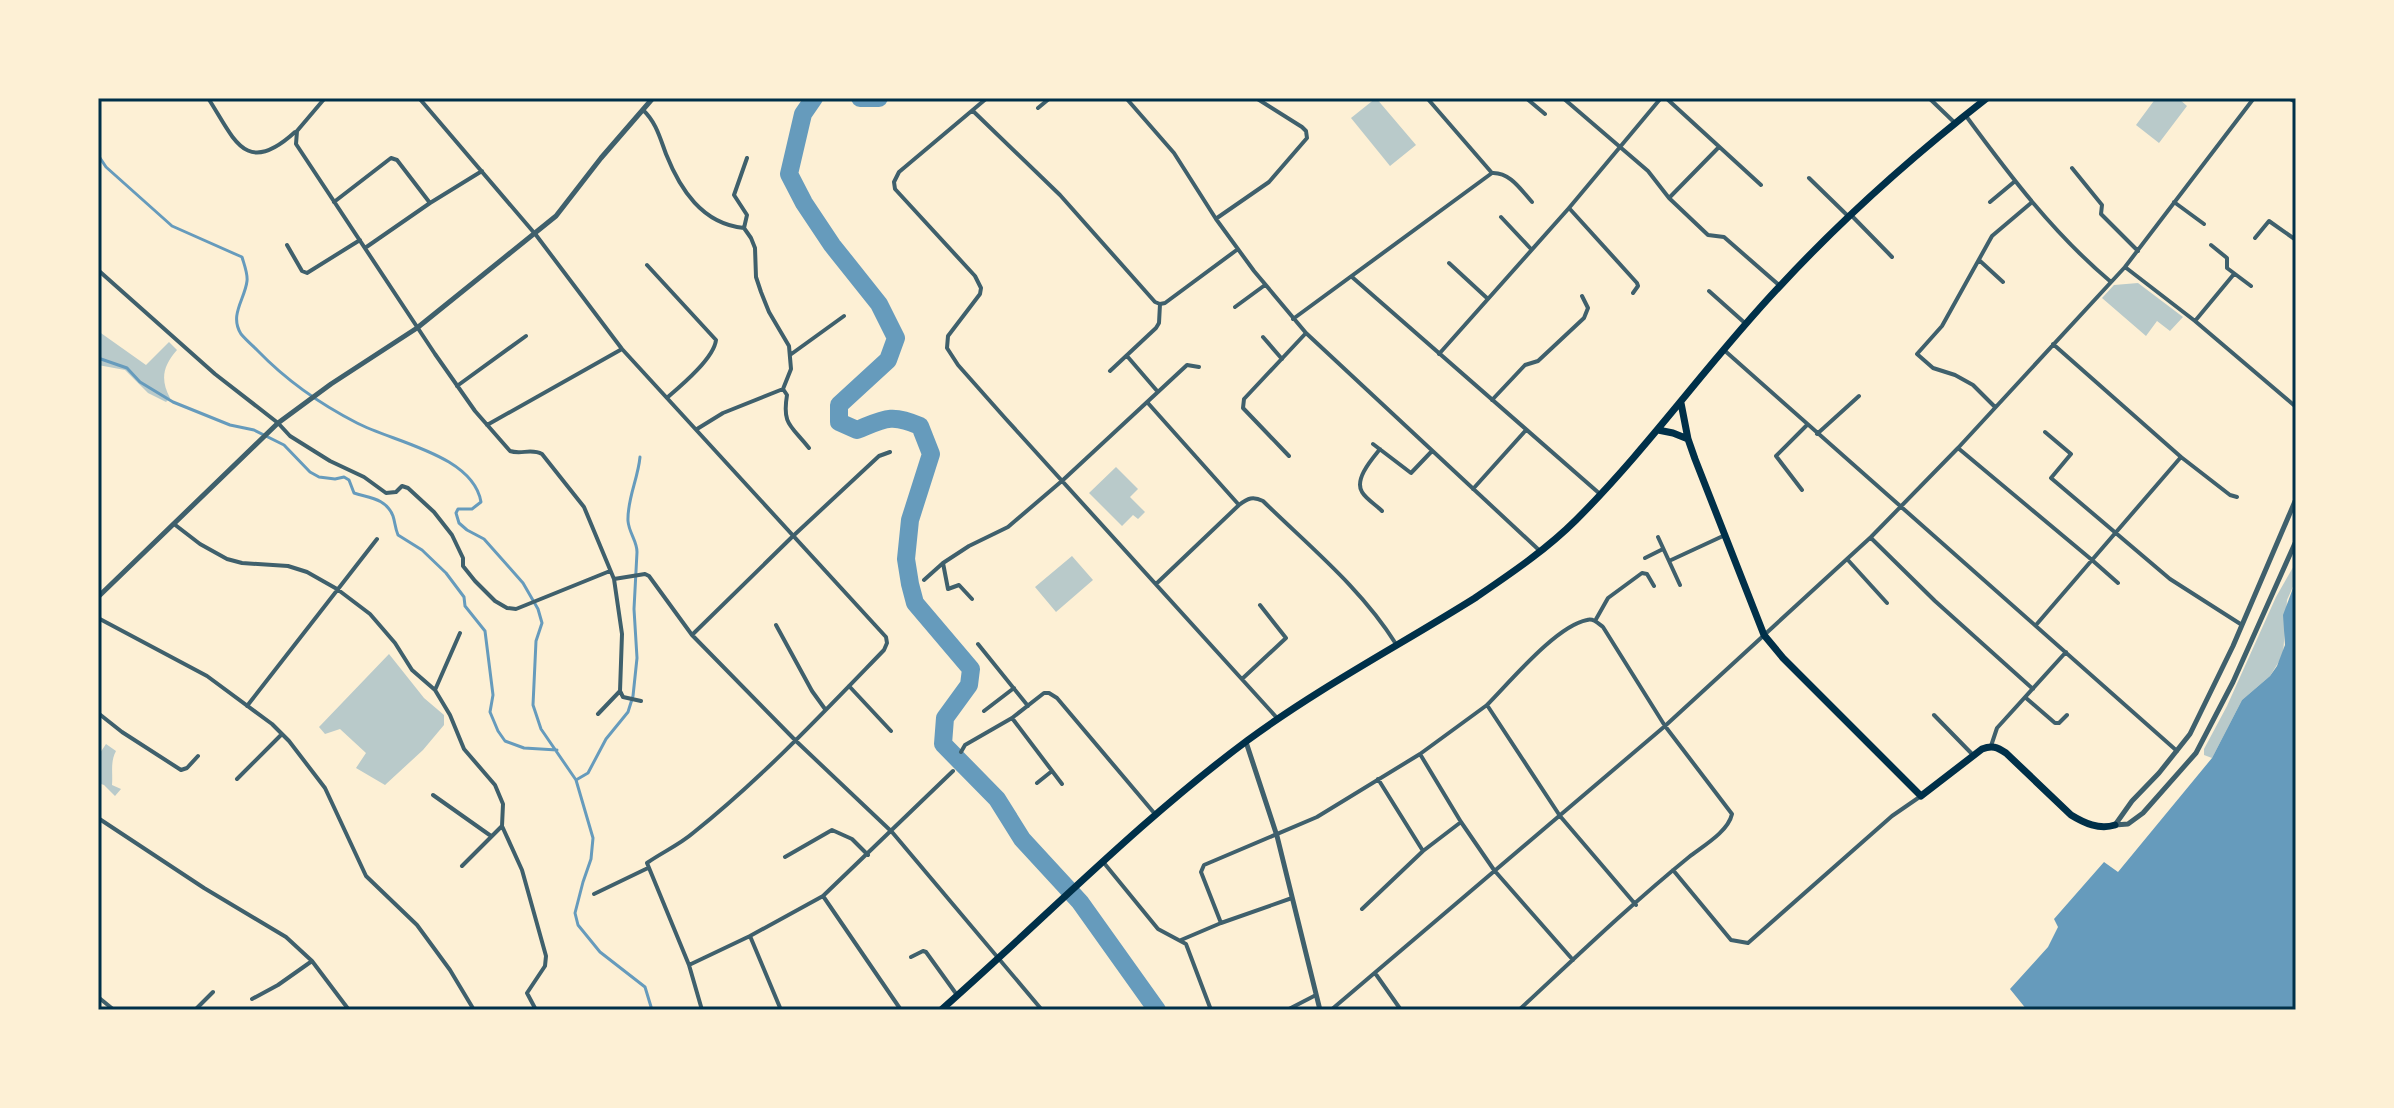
<svg xmlns="http://www.w3.org/2000/svg" width="2394" height="1108" viewBox="0 0 2394 1108" font-family="'Golos Text',sans-serif">
<rect width="100%" height="100%" fill="#fdf0d5"/>
<!-- green -->
<path fill="#b9caca" d="M1376 98 1416 145 1390 166 1351 118Z
M2156 98H2178L2187 106 2159 143 2136 125Z
M2138 283 2183 317 2170 331 2157 321 2146 336 2102 298 2114 285Z
M98 331 146 365 169 342 177 350C163 366 160 379 170 398L166 402 148 393 125 370 98 365Z
M1116 467 1138 489 1130 497 1145 512 1138 519 1133 515 1122 526 1089 493Z
M1072 556 1093 580 1056 612 1035 587Z
M2296 562V580L2287 600 2283 655 2270 676 2242 700 2212 758 2204 755V749L2227 706 2276 597Z
M389 654 424 698 444 715V725L423 750 385 785 356 768 366 753 340 729 325 734 319 727Z
M106 744 116 751C110 762 113 773 112 785L121 789 115 796 104 785 98 783V753H100Z"/>
<!-- water -->
<path fill="#669bbc" d="M2296 580V1010H2027L2010 989 2048 947 2058 927 2054 919 2104 862 2118 872 2212 758 2242 700 2270 676 2277 666 2285 645 2283 615Z"/>
<g fill="none" stroke-linecap="round" stroke-linejoin="round">
<!-- stream -->
<path stroke="#669bbc" stroke-width="3" d="M98 155 106 167 172 226 242 257C244 264 248 274 247 281 245 299 229 315 241 334 246 340 253 346 258 351 287 381 320 404 357 423 393 442 473 455 481 502L472 509H458L456 513 459 523 467 530 484 539 523 583 538 609 542 623 536 641 533 705 541 729 576 780 593 838 591 859 583 882 575 913 578 925 600 952 645 987 652 1010
M98 358 127 368 140 382 173 402 230 425 254 430 284 445 310 472 319 477 335 479 344 477 349 480 354 493C369 498 386 498 393 516 395 522 395 528 398 535L422 550 446 573 464 597 465 606 485 631 493 695 490 712 498 731 505 741 524 748 557 750
M576 780 588 773 606 739 628 712 633 696 637 658 634 609 637 552C637 541 629 533 628 521 627 499 638 479 640 457"/>
<!-- river -->
<path stroke="#669bbc" stroke-width="18" d="M814 98 803 114 789 174 804 203 832 245 879 304 896 338 888 360 839 405V422L857 430C884 419 891 413 920 426L931 454 910 520 906 559 910 584 915 603 971 669 969 685 945 718 943 744 997 799 1022 839 1080 902 1157 1010
M860 98H879"/>
<!-- minor -->
<path stroke="#3f606c" stroke-width="4" d="M208 98C234 138 245 178 295 132
M325 98 297 131 296 144 435 354 475 411 510 451C521 455 531 448 542 454L584 507 614 579 645 574 649 576 692 635 796 741 892 832 1042 1010
M419 98 536 235 622 349 886 637 887 643 884 650C823 713 762 778 693 833 679 845 661 853 647 863L689 965 702 1010
M987 98 899 172 894 182 895 189 975 276 981 288 980 294 948 336 947 348 958 365 1005 418 1278 719
M1126 98 1174 153 1216 219 1254 271 1306 333 1540 551
M1526 98 1545 114
M1563 98 1648 171 1669 198 1708 235 1724 237 1780 286
M1666 98 1761 185
M1929 98 1955 123
M2254 98 2125 267 2195 321 2296 407
M2288 98 2296 102
M1038 108 1050 98
M643 110C656 122 660 138 666 154 680 189 702 224 744 228L751 238 755 248 756 277 761 292 769 312 789 346 791 369 783 389 723 413 697 429
M973 111 1060 195 1155 302 1160 304 1165 303 1238 249
M1966 116C2011 177 2053 233 2111 282
M2072 168 2102 205 2101 214 2138 251
M1492 173C1510 172 1521 190 1532 202
M1809 178 1849 217
M1669 198 1719 147
M334 202 391 158 397 160 430 203
M1990 202 2014 182
M2174 202 2204 224
M1569 208 1637 283 1638 286 1633 293
M1851 215 1892 257
M1501 217 1531 249
M1217 218 1269 182 1307 138 1306 131 1302 127 1256 98
M744 228 747 215 734 195 747 158
M2255 238 2269 221 2296 240
M287 245 302 271 307 273 360 240
M2211 245 2227 258V268L2251 286
M365 248 430 203 482 171
M1979 260 2003 282
M1449 263 1488 299
M647 265 716 340C714 358 682 385 668 397
M98 270 215 374 278 423 290 436 330 461 364 477 386 493 396 492 402 486 408 488 434 512 452 535 463 558V566L475 581 495 601 507 608 516 609 610 571
M1352 277 1600 494
M1709 291 1746 324
M1235 307 1265 285
M1293 319 1492 173 1427 98
M2195 321 2234 274
M1263 337 1282 359
M1724 350 2177 751
M1439 354 1569 208 1661 98
M790 355 844 316
M1127 356 1158 392
M1110 371 1156 328 1159 323 1160 304
M457 386 526 336
M783 389 787 395C782 425 791 425 809 448
M1492 400 1525 365 1538 361 1584 318 1588 308 1582 296
M1147 402 1239 505
M1995 407 1973 385 1955 375 1933 368 1917 354 1942 326 1992 236 2031 203
M487 425 622 349
M2045 432 2071 454 2051 478 2170 579 2242 625
M1817 434 1859 396
M1373 444 1411 473 1432 451
M1958 448 2092 560 2181 457 2053 344
M1380 449C1372 459 1354 479 1362 492 1366 499 1376 505 1382 511
M1289 456 1243 408 1244 399 1306 333
M2181 457 2230 495 2237 497
M1473 489 1526 430
M1802 490 1776 456 1807 425
M174 524 200 544 227 559 242 563 288 566 307 572 337 589 370 614 395 643 412 670 435 690 450 715 464 749 495 785 503 804 502 826 522 870 546 956 545 966 527 993 536 1010
M1658 537 1680 585
M1871 538 1935 601 2033 689
M1645 558 1663 549
M1847 559 1887 603
M1669 561 1723 536
M943 563 948 589 959 585 972 599
M924 580 943 563 969 546 1008 527 1063 480 1187 365 1199 367
M1156 584 1239 505C1248 498 1253 496 1263 501 1310 547 1361 588 1396 644
M98 618 207 676 272 724 289 741 325 788 366 876 417 925 450 970 474 1010
M1595 621 1608 598 1642 573 1647 574 1654 586
M776 625 812 691 825 709
M2036 625 2092 560 2118 583
M693 634 792 537 879 456 890 452
M978 644 1028 706
M1242 679 1286 638 1260 605
M849 686 891 731
M435 690 460 633
M620 691 623 697 641 701
M2026 698 2055 723H2059L2067 715
M1487 705C1510 682 1556 626 1587 620 1593 618 1598 623 1603 627L1665 726 1732 814C1728 832 1703 846 1689 857 1630 905 1575 958 1519 1010
M247 706 377 539
M984 711 1014 688
M98 713 122 732 181 770 187 768 198 756
M598 714 620 691 622 634 614 579
M1934 715 1974 756
M1012 718 1062 784
M1991 746 1997 728 2066 652
M961 752 965 745 1012 718 1044 693H1049L1057 698 1155 814
M1420 754 1487 705 1560 816 1636 905
M237 779 282 734
M1378 779 1423 851
M1037 783 1052 771
M433 795 491 836
M98 818 204 888 286 937 312 961 349 1010
M785 857 832 830 852 839 868 855
M1104 863 1158 929 1186 944 1211 1010
M462 866 502 826
M1673 870 1731 940 1748 943 1892 816 1921 796
M594 894 648 868
M823 896 901 1010
M1362 909 1423 851 1461 822
M1221 923 1201 872 1204 865 1317 817 1420 754 1461 822 1494 870 1573 960
M750 936 781 1010
M1181 940 1221 923 1292 898
M911 957 923 951 926 952 957 995
M689 965 750 936 823 896 953 771
M1375 973 1401 1010
M98 997 114 1010
M252 999 278 985 312 961
M195 1010 213 992
M1287 1010 1316 995
M1331 1010 1665 726 1871 537 1958 448 2125 267"/>
<!-- tertiary -->
<path stroke="#3f606c" stroke-width="5" d="M98 597 278 423 331 384 417 328 556 216 601 158 653 98
M1246 742 1277 836 1320 1010
M2115 825 2132 801 2159 773 2190 734 2233 646 2296 499
M2115 825 2128 824 2143 813 2196 753 2233 682 2296 541"/>
<!-- trunk -->
<path stroke="#003049" stroke-width="7" d="M1681 403 1688 439 1695 459 1764 635 1783 658 1921 796 1982 749C1992 745 1997 747 2006 753L2071 815C2084 823 2099 830 2115 825
M1658 430 1673 433 1688 439
M941 1010C1043 920 1139 821 1248 740 1320 687 1400 645 1475 598 1510 574 1546 550 1576 520 1650 446 1709 361 1780 286 1843 218 1914 155 1987 98"/>
</g>
<!-- border -->
<rect width="2394" height="1108" fill="none" stroke="#fdf0d5" stroke-width="200"/>
<rect x="100" y="100" width="2194" height="908" fill="none" stroke="#003049" stroke-width="3"/>
</svg>
